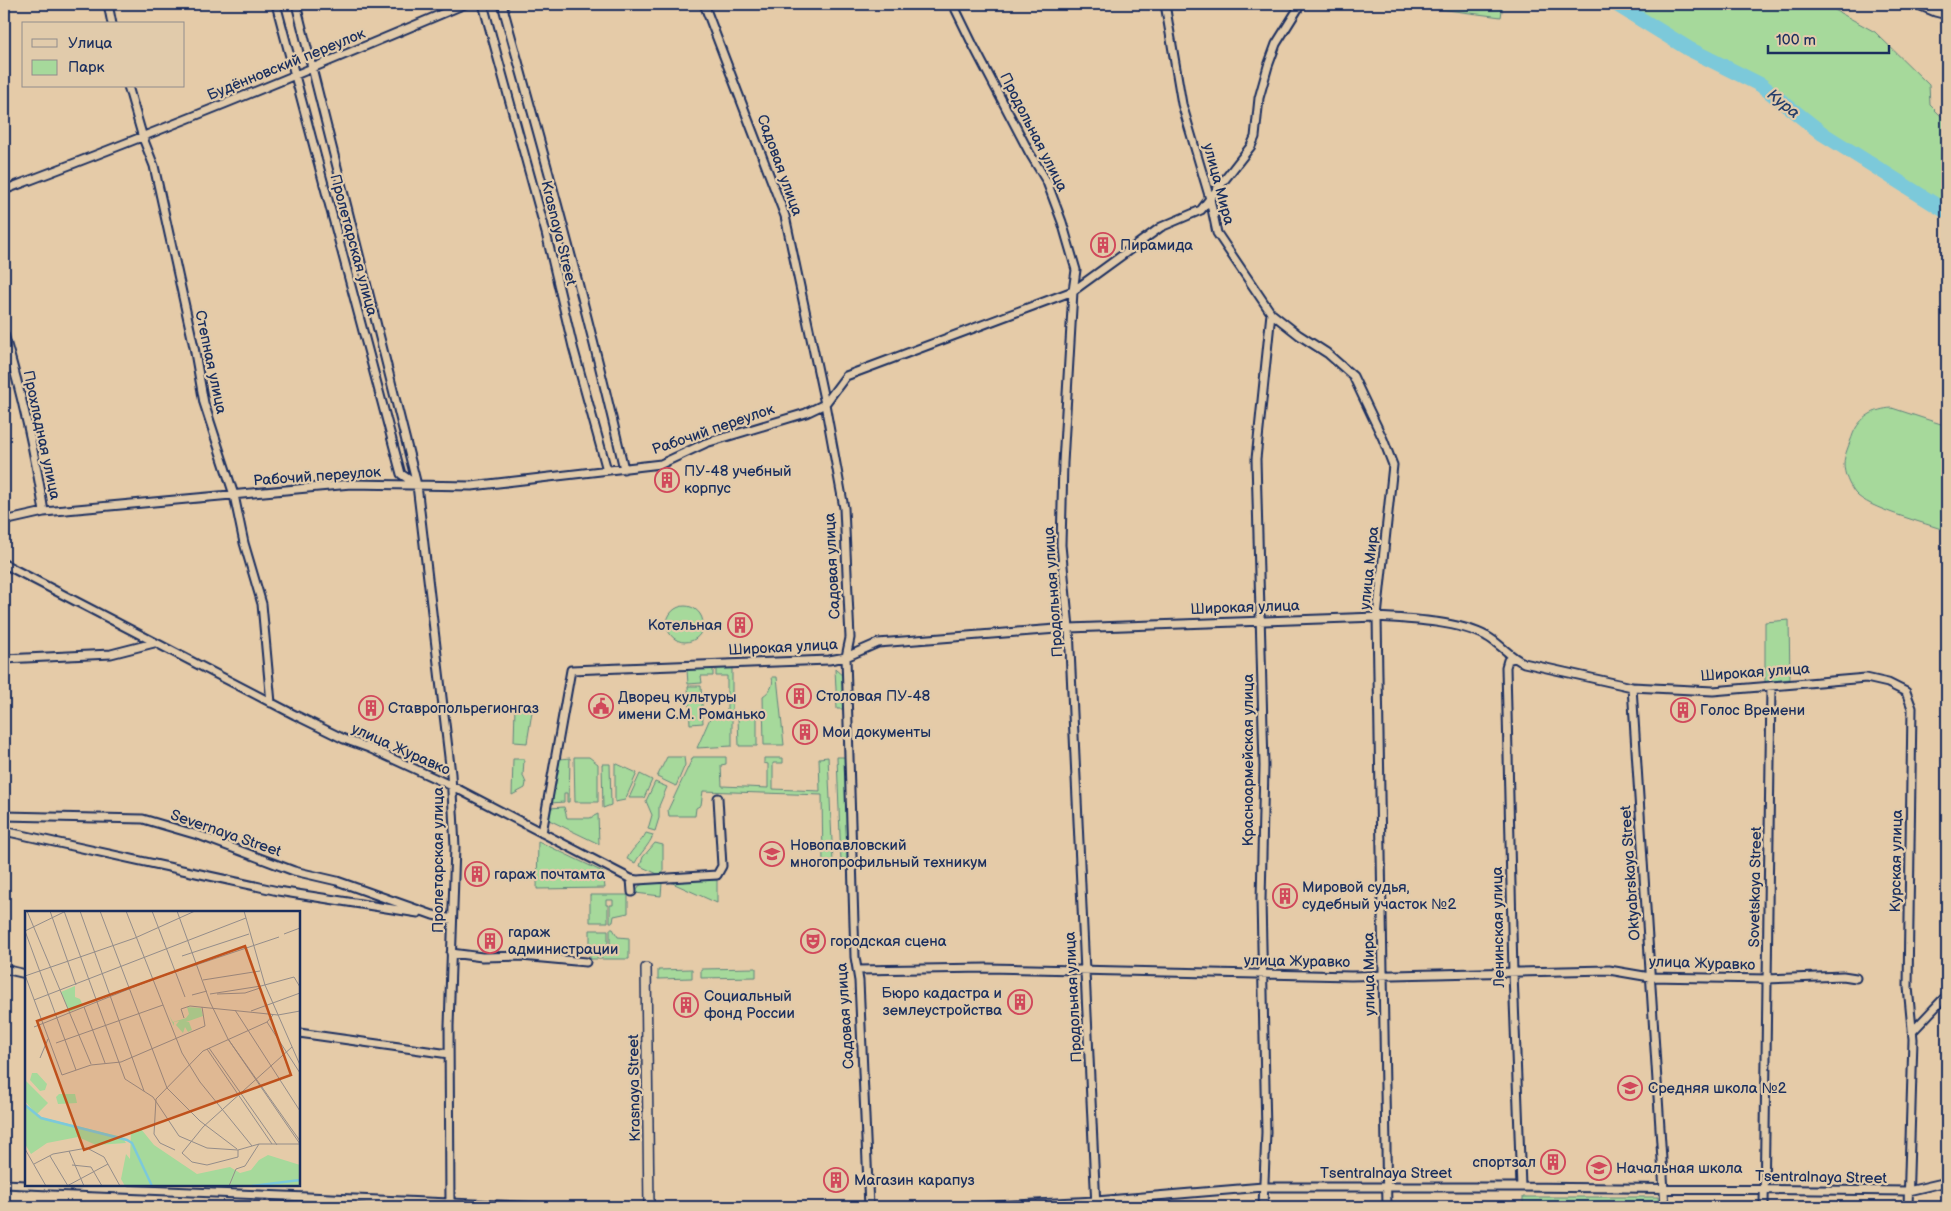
<svg xmlns="http://www.w3.org/2000/svg" width="1951" height="1211" viewBox="0 0 1951 1211" font-family="'Balsamiq Sans',sans-serif">
<rect width="100%" height="100%" fill="#e5cba8"/>
<filter id="ink" filterUnits="userSpaceOnUse"><feTurbulence type="fractalNoise" baseFrequency=".02" numOctaves="2"/><feDisplacementMap in="SourceGraphic" scale="10" xChannelSelector="R" yChannelSelector="G"/><feConvolveMatrix kernelMatrix="1 2 1 2 8 2 1 2 1" color-interpolation-filters="sRGB"/></filter>
<g filter="url(#ink)">
<!-- green -->
<path fill="#a6d99b" stroke="#60847c" d="M1415 4H1503L1501 17 1416 6Z
M1612 4H1824L1875 32 1929 85 1930 105 1947 122V218L1865 165 1791 113 1754 84 1728 74 1694 57Z
M1892 408 1947 426V531C1926 523 1868 509 1855 493 1849 485 1844 474 1844 464 1844 455 1850 443 1853 434 1860 417 1874 409 1892 408Z
M667 624a18 18 0 1 1 36 0a18 18 0 1 1-36 0Z
M1789 620 1790 679 1765 682V622Z
M710 666 713 669V676H701L702 683 688 684 687 670 690 667Z
M718 666H732V746L697 748 711 716 727 715V676H716V668Z
M835 669 844 677 845 709H837Z
M772 677H777L784 745H764L763 696C770 691 774 686 772 677Z
M688 686H701L703 723 690 724Z
M515 707H527L532 712 527 743 514 742Z
M738 717H757V746H739Z
M574 757H589L598 764V802H575Z
M667 757H684L685 765 676 786 657 777Z
M693 757H726V764L721 765 722 786 768 788V764L764 763V758H783V763H773V789L820 791 819 758 828 757 833 863 823 864 822 795 703 791 701 805 696 808 695 816H669L668 810Z
M837 757H846L848 862H841Z
M570 758 569 802H567V793H564V802L551 803 560 759Z
M513 759H524L523 776 526 783 525 788 512 795Z
M615 763 637 773 625 800 615 802Z
M602 764H610L611 805 603 808Z
M640 774 652 780 644 798H629Z
M655 782 667 787 659 806V818L655 831 648 829 652 815 646 801Z
M564 807 567 818H590L598 814 599 844 547 819 549 808Z
M646 833 653 835C649 846 640 853 635 863L627 859C632 848 641 843 646 833Z
M538 841 603 872 605 888 537 889Z
M655 843 663 845V872L662 876 640 866 643 857Z
M717 880V903L668 881Z
M645 883H662L661 896 635 893 639 886Z
M590 895H628V913L614 916 613 922H610V905H613V900H606V905H608V922H590Z
M610 929H613L618 937 629 938V959H590V930H608V946H606V952H613V946H610Z
M756 968V977L701 978V969Z
M692 969V978L658 979V970Z
M1523 1197H1658L1659 1207H1523Z"/>
<g fill="none" stroke-linecap="round" stroke-linejoin="round">
<!-- river -->
<path stroke="#7cc9da" stroke-width="15" d="M1616 4 1689 49 1761 85 1823 134 1947 212"/>
<defs>
<path id="minor" d="M108 4 112 24
M276 4 401 474 417 485 296 4
M483 4 546 233 573 347 607 470
M502 4C545 158 588 312 624 469
M704 4 785 216 825 404 844 508 850 638 846 657 855 957 859 981 869 1207
M953 4 973 45 1029 152 1047 182 1062 222 1076 270 1073 291 1063 463 1061 545 1069 628 1096 1207
M1165 4 1182 104 1210 199 1217 233 1271 313 1299 335 1327 353 1353 376 1383 439 1393 465 1377 617 1387 1207
M1916 4 1935 12 1947 15
M128 86 143 138 154 166 194 347 204 403 234 495 244 543 262 604 271 703
M4 190C159 132 312 69 465 4
M4 334C21 392 35 452 44 512
M417 485 451 774 455 847 449 1026 450 1207
M4 521 44 512 351 484 472 486 661 464 706 443 806 413 825 404 846 376 1073 291 1161 227 1201 210 1251 146 1255 137 1259 98 1268 66 1276 44 1301 4
M4 564 295 715 344 739 369 748 452 786 631 879 637 880 717 875 722 866 718 798
M1514 658 1508 660 1506 667 1513 973 1521 1187
M4 659 111 654 154 643
M1632 687 1665 1207
M4 816 143 819 201 836 294 871 337 881 433 915 452 919
M4 831 278 891 418 913
M542 833 571 670 829 660 846 657 878 643 1069 628 1377 617C1409 619 1458 621 1486 636 1500 643 1509 657 1524 663L1632 687 1713 691 1866 678 1888 683 1906 692 1912 708 1908 987 1913 1039 1908 1207
M631 879 632 892
M451 953 482 957 521 956 586 962
M4 969 26 974
M857 970 987 968 1351 976 1609 970 1650 977 1767 979 1843 976 1856 978
M1912 1032 1947 995
M299 1033 449 1054
M4 1184 26 1185
M27 1185 543 1207
M974 1207 1096 1201 1263 1187H1521L1908 1191 1947 1182
M1263 1207 1266 1132 1261 900 1264 766 1256 459 1271 313
M1764 1207 1771 686"/>
<path id="tertiary" d="M646 968 649 1207"/>
</defs>
<!-- minor casing -->
<use href="#minor" stroke="#1b2f5e" stroke-width="11"/>
<!-- tertiary casing -->
<use href="#tertiary" stroke="#1b2f5e" stroke-width="12"/>
<!-- minor -->
<use href="#minor" stroke="#e1cbab" stroke-width="7"/>
<!-- tertiary -->
<use href="#tertiary" stroke="#e1cbab" stroke-width="9"/>
</g>
</g>
<!-- icons -->
<defs>
<symbol id="building-ring" viewBox="-11 -11 22 22"><circle r="9.5" fill="#e1cbab" stroke="#d1495b" stroke-width="1.5"/><path d="M-4-6H4V6H1V3H-1V6H-4ZM-2.5-4.3h1.7v1.8h-1.7ZM.8-4.3h1.7v1.8H.8ZM-2.5-1h1.7V.8h-1.7ZM.8-1h1.7V.8H.8Z" fill="#d1495b"/></symbol>
<symbol id="civic-ring" viewBox="-11 -11 22 22"><circle r="9.5" fill="#e1cbab" stroke="#d1495b" stroke-width="1.5"/><path d="M-.6-6.5H3V-4.5H.6V-3L4-1V1h2V6H-6V1h2V-1L-.6-3ZM-1.2 2.5V6h2.4V2.5Z" fill="#d1495b"/></symbol>
<symbol id="university-ring" viewBox="-11 -11 22 22"><circle r="9.5" fill="#e1cbab" stroke="#d1495b" stroke-width="1.5"/><path d="M0-5L7-2L0 1L-7-2ZM-4 1L0 2.5L4 1V4Q0 6-4 4Z" fill="#d1495b"/></symbol>
<symbol id="theatre-ring" viewBox="-11 -11 22 22"><circle r="9.5" fill="#e1cbab" stroke="#d1495b" stroke-width="1.5"/><path d="M-5-5.5Q0-4 5-5.5V0Q5 5 0 6Q-5 5-5 0ZM-3.3-2.5H-1v1.5H-3.3ZM1-2.5H3.3v1.5H1ZM-2.8 1Q0 5.5 2.8 1Z" fill="#d1495b"/></symbol>
<symbol id="school-ring" viewBox="-11 -11 22 22"><circle r="9.5" fill="#e1cbab" stroke="#d1495b" stroke-width="1.5"/><path d="M0-5L7-2L0 1L-7-2ZM-4 1L0 2.5L4 1V4Q0 6-4 4Z" fill="#d1495b"/></symbol>
</defs>
<g fill-rule="evenodd">
<use href="#building-ring" x="1089" y="231" width="28" height="28"/>
<use href="#building-ring" x="653" y="466" width="28" height="28"/>
<use href="#building-ring" x="726" y="611" width="28" height="28"/>
<use href="#building-ring" x="785" y="682" width="28" height="28"/>
<use href="#civic-ring" x="587" y="692" width="28" height="28"/>
<use href="#building-ring" x="357" y="694" width="28" height="28"/>
<use href="#building-ring" x="1669" y="696" width="28" height="28"/>
<use href="#building-ring" x="791" y="718" width="28" height="28"/>
<use href="#university-ring" x="758" y="840" width="28" height="28"/>
<use href="#building-ring" x="463" y="860" width="28" height="28"/>
<use href="#building-ring" x="1271" y="882" width="28" height="28"/>
<use href="#building-ring" x="476" y="927" width="28" height="28"/>
<use href="#theatre-ring" x="799" y="927" width="28" height="28"/>
<use href="#building-ring" x="1006" y="988" width="28" height="28"/>
<use href="#building-ring" x="672" y="991" width="28" height="28"/>
<use href="#school-ring" x="1616" y="1074" width="28" height="28"/>
<use href="#building-ring" x="1539" y="1148" width="28" height="28"/>
<use href="#school-ring" x="1585" y="1154" width="28" height="28"/>
<use href="#building-ring" x="822" y="1166" width="28" height="28"/>
</g>
<g text-anchor="middle" stroke-width="4.5" stroke-linejoin="round" paint-order="stroke">
<!-- street labels -->
<g font-size="15" fill="#1b2f5e" stroke="#e1cbab">
<text transform="translate(286 64) rotate(-22)" y="5">Будённовский переулок</text>
<text transform="translate(1034 132) rotate(63)" y="5">Продольная улица</text>
<text transform="translate(780 165) rotate(70)" y="5">Садовая улица</text>
<text transform="translate(1219 184) rotate(75)" y="5">улица Мира</text>
<text transform="translate(559 233) rotate(76)" y="5">Krasnaya Street</text>
<text transform="translate(354 245) rotate(75)" y="5">Пролетарская улица</text>
<text transform="translate(211 362) rotate(78)" y="5">Степная улица</text>
<text transform="translate(713 429) rotate(-19)" y="5">Рабочий переулок</text>
<text transform="translate(42 435) rotate(78)" y="5">Прохладная улица</text>
<text transform="translate(317 476) rotate(-4)" y="5">Рабочий переулок</text>
<text transform="translate(832 566) rotate(-93)" y="5">Садовая улица</text>
<text transform="translate(1369 568) rotate(-84)" y="5">улица Мира</text>
<text transform="translate(1053 592) rotate(-94)" y="5">Продольная улица</text>
<text transform="translate(1245 607) rotate(-2)" y="5">Широкая улица</text>
<text transform="translate(783 647) rotate(-3)" y="5">Широкая улица</text>
<text transform="translate(1755 672) rotate(-4)" y="5">Широкая улица</text>
<text transform="translate(401 749) rotate(24)" y="5">улица Журавко</text>
<text transform="translate(1248 760) rotate(-90)" y="5">Красноармейская улица</text>
<text transform="translate(226 833) rotate(19)" y="5">Severnaya Street</text>
<text transform="translate(438 860) rotate(-90)" y="5">Пролетарская улица</text>
<text transform="translate(1896 861) rotate(-89)" y="5">Курская улица</text>
<text transform="translate(1630 873) rotate(-94)" y="5">Oktyabrskaya Street</text>
<text transform="translate(1755 887) rotate(-89)" y="5">Sovetskaya Street</text>
<text transform="translate(1498 927) rotate(-91)" y="5">Ленинская улица</text>
<text transform="translate(1297 961) rotate(1)" y="5">улица Журавко</text>
<text transform="translate(1702 963) rotate(2)" y="5">улица Журавко</text>
<text transform="translate(1369 974) rotate(-91)" y="5">улица Мира</text>
<text transform="translate(1073 997) rotate(-93)" y="5">Продольная улица</text>
<text transform="translate(845 1016) rotate(-94)" y="5">Садовая улица</text>
<text transform="translate(634 1088) rotate(-91)" y="5">Krasnaya Street</text>
<text x="1386" y="1178">Tsentralnaya Street</text>
<text transform="translate(1821 1177) rotate(1)" y="5">Tsentralnaya Street</text>
</g>
<!-- poi labels -->
<g font-size="15" fill="#1b2f5e" stroke="#e1cbab" text-anchor="start">
<text x="1120" y="250">Пирамида</text>
<text x="684" y="476">ПУ-48 учебный<tspan x="684" dy="17">корпус</tspan></text>
<text x="722" y="630" text-anchor="end">Котельная</text>
<text x="816" y="701">Столовая ПУ-48</text>
<text x="618" y="702">Дворец культуры<tspan x="618" dy="17">имени С.М. Романько</tspan></text>
<text x="388" y="713">Ставропольрегионгаз</text>
<text x="1700" y="715">Голос Времени</text>
<text x="822" y="737">Мои документы</text>
<text x="790" y="850">Новопавловский<tspan x="790" dy="17">многопрофильный техникум</tspan></text>
<text x="494" y="879">гараж почтамта</text>
<text x="1302" y="892">Мировой судья,<tspan x="1302" dy="17">судебный участок №2</tspan></text>
<text x="508" y="937">гараж<tspan x="508" dy="17">администрации</tspan></text>
<text x="830" y="946">городская сцена</text>
<text x="1002" y="998" text-anchor="end">Бюро кадастра и<tspan x="1002" dy="17">землеустройства</tspan></text>
<text x="704" y="1001">Социальный<tspan x="704" dy="17">фонд России</tspan></text>
<text x="1648" y="1093">Средняя школа №2</text>
<text x="1536" y="1167" text-anchor="end">спортзал</text>
<text x="1616" y="1173">Начальная школа</text>
<text x="854" y="1185">Магазин карапуз</text>
</g>
<!-- water labels -->
<g font-size="16" font-style="italic" fill="#253e6a" stroke="#e1cbab">
<text transform="translate(1784 103) rotate(39)" y="6">Кура</text>
</g>
</g>
<!-- overview -->
<g transform="translate(25 911)">
<rect width="275" height="275" fill="#e5cba8"/>
<path d="M50 75V86L55 88 58 95 44 101 36 81ZM162 96 176 97 178 105 161 111H164L167 119 163 121 160 116 158 122 151 114 154 110 149 111V115L144 104 148 111 161 107 164 103ZM7 162H12L22 173 20 179 15 180 5 169ZM0 169 23 192 12 203 15 206 97 226 101 232 71 234 53 226 22 232 6 243 0 233V193L10 202 0 190ZM34 183H50L52 192 33 193 31 186ZM116 218 129 234 172 263 205 256 215 262 226 259 234 249 243 244 275 254V275H100L96 268 101 243 105 248 106 220Z" fill="#a6d99b"/>
<path fill="none" stroke="#7cc9da" stroke-width="2.5" d="M0 194 16 207 102 229 107 232 127 275M227 275 275 269"/>
<path fill="none" stroke="#948d8a" stroke-width="1" d="M2 0 66 153M25 0 51 74M39 0 100 168 128 186 154 225 182 237 213 239 234 233H275M55 0 119 180M75 0 142 177 175 210 212 238M101 0 157 142 175 171 227 235M127 0 160 86M152 0 185 91 203 128M219 0 240 74 275 154M0 20 51 159M0 20 41 0M259 23 275 17M157 45 224 23M0 64 37 164 66 154 96 151 180 115 177 96M0 65 110 27 170 0M178 69 235 60M185 83 236 75 269 66 275 76M192 83 220 82 235 77M167 84 182 80M9 89 221 7M59 96 80 152M210 99 275 200M226 100 275 82M159 107 156 98 165 95 253 104 275 100M242 111 275 162M9 116 129 68 254 26M31 132 138 94M184 137 252 234M182 138 247 233M15 147 23 128M275 233 203 128 275 230M0 238 21 275M150 239 135 232 129 223 131 188 178 140 242 111 248 104M213 239V246L182 254 167 251 157 242 178 216 267 136M44 240 59 275M25 245 43 275M9 253 28 243 62 237 79 246 95 275M47 254 66 256 77 275M42 275 83 253M204 275 211 258 220 255 234 233"/>
<path fill="#bf511c" fill-opacity="0.15" stroke="#bf511c" stroke-width="2.5" d="M220 35 266 164 59 239 12 110Z"/>
<rect width="275" height="275" fill="none" stroke="#1b2f5e" stroke-width="2.5"/>
</g>
<!-- margin -->
<rect width="1951" height="1211" fill="none" stroke="#e1cbab" stroke-width="20"/>
<rect x="10" y="10" width="1931" height="1191" fill="none" stroke="#1b2f5e" stroke-width="2" filter="url(#ink)"/>
<!-- legend -->
<rect x="22" y="22" width="162" height="65" fill="#e1cbab" stroke="#928d8c"/>
<rect x="32" y="39" width="25" height="8" fill="#e1cbab" stroke="#928d8c"/>
<text x="68" y="48" font-size="15" fill="#1b2f5e">Улица</text>
<rect x="32" y="60" width="25" height="15" fill="#a6d99b" stroke="#928d8c"/>
<text x="68" y="72" font-size="15" fill="#1b2f5e">Парк</text>
<!-- scale -->
<path d="M1768 45v8h121v-8" fill="none" stroke="#1b2f5e" stroke-width="2.5"/>
<text x="1776" y="45" font-size="15" fill="#1b2f5e" stroke="#e1cbab" stroke-width="4" paint-order="stroke">100 m</text>
</svg>
